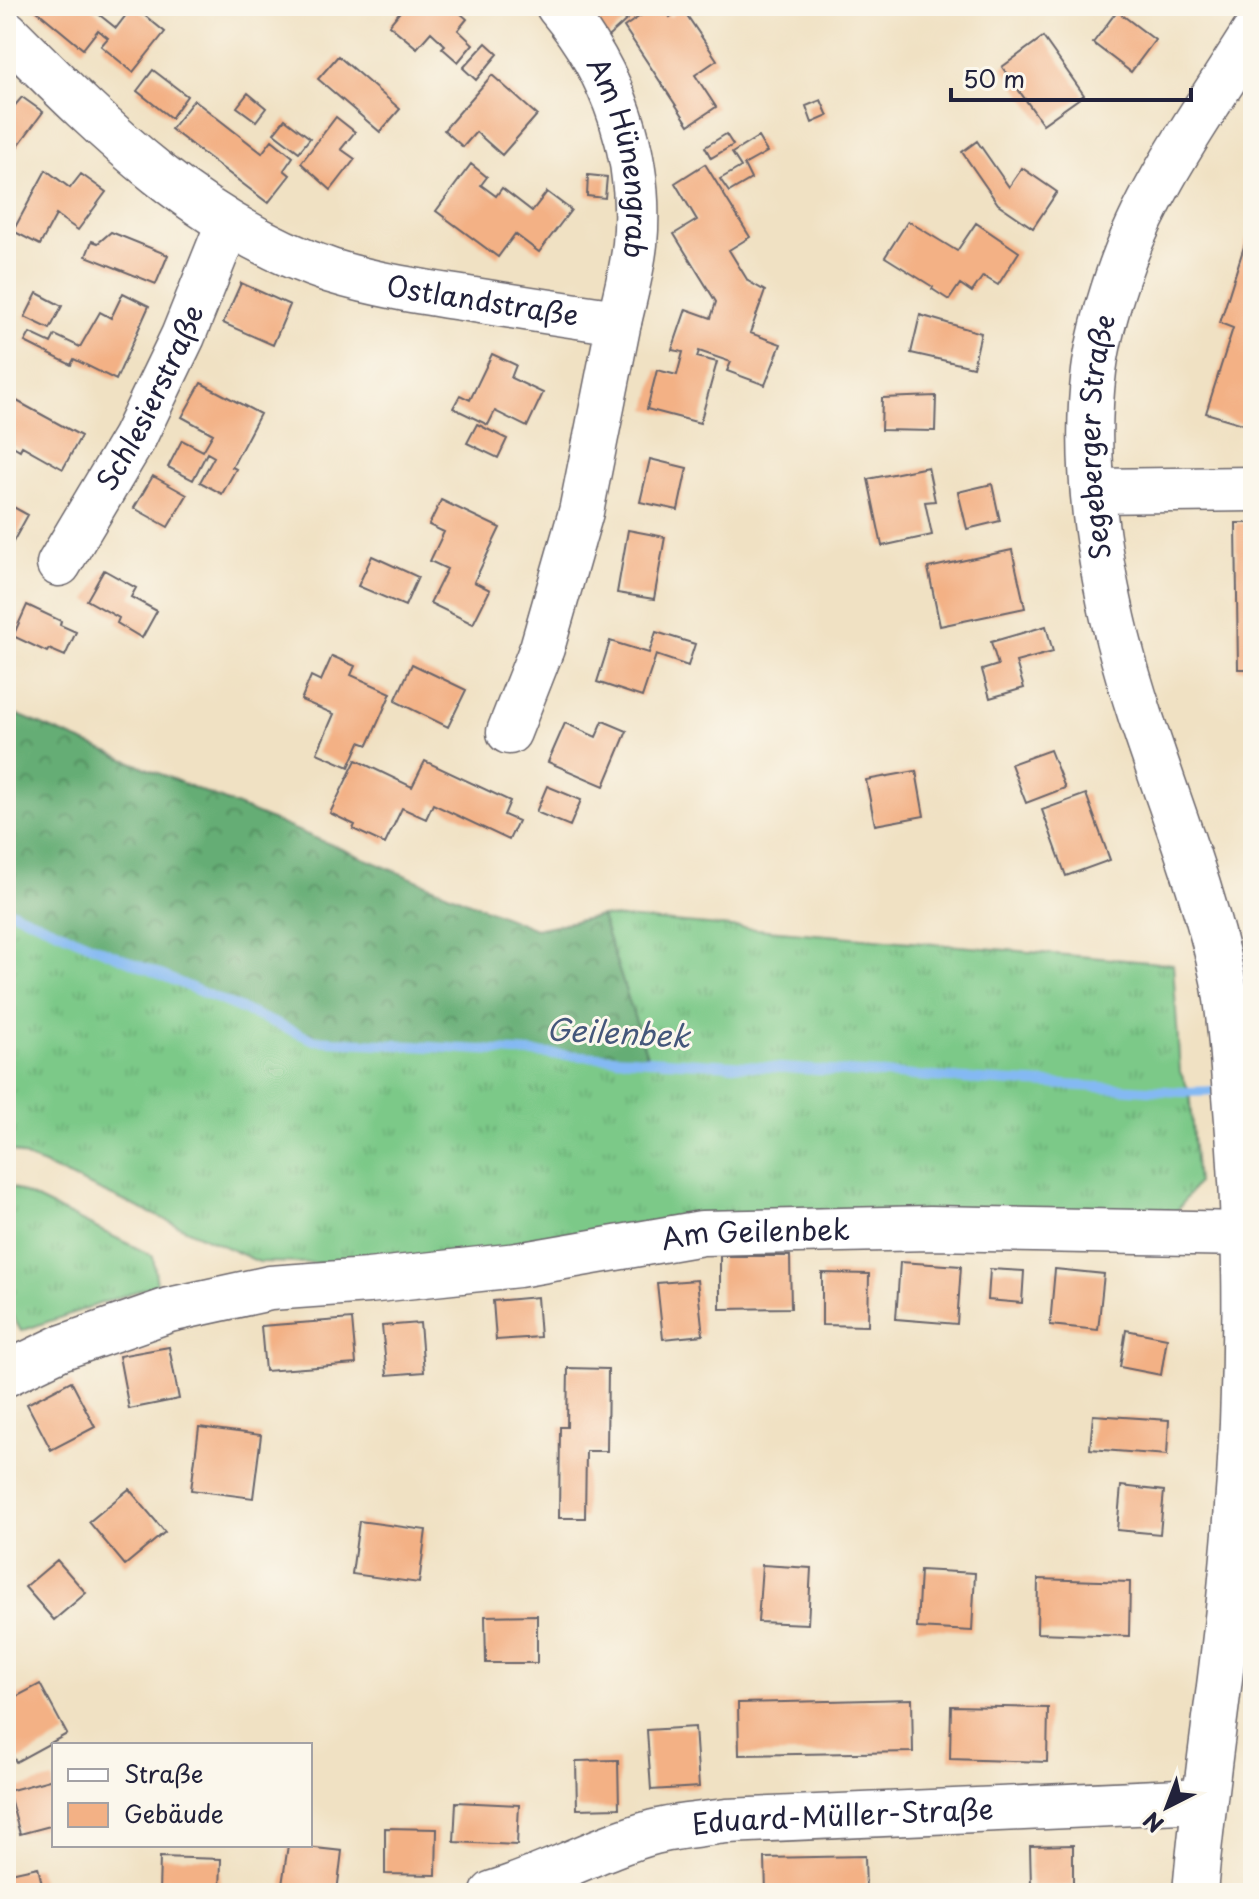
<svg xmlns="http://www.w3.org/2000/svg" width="1259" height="1899" viewBox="0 0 1259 1899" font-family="'Playpen Sans',sans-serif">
<defs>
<pattern id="grass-tufts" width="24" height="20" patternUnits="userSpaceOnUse" patternTransform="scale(2)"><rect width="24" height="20" fill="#7cc988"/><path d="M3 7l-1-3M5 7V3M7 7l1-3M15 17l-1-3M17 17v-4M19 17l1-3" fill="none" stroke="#6bac76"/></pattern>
<pattern id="forest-crowns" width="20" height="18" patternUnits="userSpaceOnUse" patternTransform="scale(2)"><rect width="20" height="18" fill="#65ad74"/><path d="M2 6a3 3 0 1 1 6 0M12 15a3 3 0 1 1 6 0" fill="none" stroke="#538c60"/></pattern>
</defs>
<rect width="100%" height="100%" fill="#fbf7ec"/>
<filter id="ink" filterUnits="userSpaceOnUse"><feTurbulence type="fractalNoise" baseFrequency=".0125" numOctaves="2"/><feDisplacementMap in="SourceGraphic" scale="16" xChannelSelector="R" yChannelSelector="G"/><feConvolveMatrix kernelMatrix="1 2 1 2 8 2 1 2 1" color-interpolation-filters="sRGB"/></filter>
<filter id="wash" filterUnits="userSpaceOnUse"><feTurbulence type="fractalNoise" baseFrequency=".006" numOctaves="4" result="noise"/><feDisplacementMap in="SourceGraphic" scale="32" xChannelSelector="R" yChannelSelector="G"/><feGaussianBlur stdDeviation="1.8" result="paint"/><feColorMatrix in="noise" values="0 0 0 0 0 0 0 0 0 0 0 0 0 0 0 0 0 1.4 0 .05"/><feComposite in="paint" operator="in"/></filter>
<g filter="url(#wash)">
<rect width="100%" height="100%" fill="#f0e1c3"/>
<!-- grass -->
<path fill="url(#grass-tufts)" stroke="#4f7662" stroke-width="2" d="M6 908 316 1038 646 1055 601 916 1173 964 1180 1072 1189 1090 1197 1183 1176 1212 366 1264 259 1262 6 1148Z
M6 1184 153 1256 157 1284 21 1331 6 1304Z"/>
<!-- forest -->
<path fill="url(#forest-crowns)" stroke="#446858" stroke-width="2" d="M6 710 535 929 601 916 647 1056 316 1038 7 908Z"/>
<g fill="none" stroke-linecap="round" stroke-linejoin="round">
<!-- stream -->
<path stroke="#84b9f3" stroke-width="10" d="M6 909 314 1040 1182 1092 1224 1091"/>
</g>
<g id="blocks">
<!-- building -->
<path fill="#f3b185" d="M31 6H95L92 9 116 28 133 6 165 32 133 72 101 46 108 38 98 30 83 49Z
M401 6H452L467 19 458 30 473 44 458 62 442 48 445 45 431 32 417 48 389 25 403 8Z
M585 6H642L599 45Z
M655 6H663L670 17 682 8 717 60 695 75 716 107 689 125 624 27Z
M1117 11 1155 40 1131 72 1093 43Z
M1043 37 1084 95 1043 124 1002 67Z
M486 43 498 54 476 80 463 68Z
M338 56 400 109 380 132 318 79Z
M153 70 187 96 171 118 137 91Z
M492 75 537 115 502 155 476 132 463 147 444 130Z
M248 93 266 108 256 121 237 107Z
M22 97 43 112 6 162V105L12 109Z
M194 100 262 153 272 140 293 157 284 170 290 175 268 203 171 129Z
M821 100 828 116 812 123 806 106Z
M336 117 355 132 341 149 355 159 331 190 301 163Z
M285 119 310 138 299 152 274 133Z
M726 134 733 145 711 158 705 147Z
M758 137 767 152 744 165 751 179 729 192 720 179 741 167 732 153Z
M977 141 1009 187 1022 168 1057 192 1033 228 998 204 962 152Z
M471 164 487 177 481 185 496 196 502 188 532 211 547 192 571 210 539 252 515 234 498 257 436 211Z
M705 164 750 237 729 250 748 281 765 291 750 333 781 344 765 385 727 371 731 362 699 351 697 357 717 362 700 423 647 409 657 370 677 375 683 352 672 350 686 309 711 318 716 302 674 234 697 220 675 183Z
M46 170 70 188 81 174 106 192 78 230 56 215 40 245 13 231Z
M588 175 607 177 605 198 587 196Z
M908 221 957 251 976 223 1019 252 998 285 983 276 972 292 960 284 949 300 932 289 933 287 885 257Z
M111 232 168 255 156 284 86 256 92 241 98 243Z
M1247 237 1253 239V427L1206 413 1233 328 1220 323Z
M241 283 290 305 273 345 223 323Z
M37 293 62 306 50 329 25 317Z
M123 293 149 306 116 380 74 359 71 365 25 342 30 333 51 343 55 335 80 347 100 312 111 318Z
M920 315 981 333 973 367 911 353Z
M492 354 516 365 511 378 543 393 527 427 495 411 488 425 453 408 460 395 470 400Z
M201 383 260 414 232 467 236 469 222 494 200 482 214 457 207 453 193 480 168 467 182 440 203 451 213 434 182 417Z
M936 396 935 431 881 430 882 398Z
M15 400 81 436 63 469 22 446 20 450 6 442V417Z
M477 424 507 439 498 458 467 443Z
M650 459 687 468 678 510 640 502Z
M928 467 935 501 925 502 932 535 882 546 868 479Z
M153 476 187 495 168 527 134 508Z
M992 484 1000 521 967 529 958 492Z
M441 500 500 528 474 582 490 590 473 624 430 603 447 569 430 561 444 532 429 525Z
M6 503 28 515 9 549 6 547Z
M1236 523H1253V669H1238Z
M628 530 665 537 654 599 617 593Z
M1012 550 1025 608 940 626 928 568Z
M372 556 418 577 405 606 358 586Z
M104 570 136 588 131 597 157 611 142 638 117 623 119 618 87 600Z
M27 605 61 621 60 625 76 632 65 656 49 649 47 652 13 636Z
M1046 626 1053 652 1016 662 1024 688 990 698 982 670 998 665 991 642Z
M656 632 695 644 688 666 656 655 642 697 597 682 610 641 649 653Z
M332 656 355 666 351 675 391 693 368 745 360 742 349 767 317 753 334 714 301 700 311 676 321 681Z
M412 664 466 690 448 727 395 701Z
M603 721 627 731 604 786 548 762 565 723 596 737Z
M1050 750 1065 788 1026 803 1011 764Z
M356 760 412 787 425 761 510 801 504 815 518 821 509 840 433 804 426 819 402 808 385 844 353 829 355 825 330 813Z
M916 771 924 816 875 825 866 780Z
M547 786 581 800 570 826 536 812Z
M1086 794 1110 860 1066 876 1042 810Z
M720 1256H790L791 1308 720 1309Z
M900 1262 961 1266 957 1324 896 1319Z
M990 1269 1024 1271 1022 1303 988 1300Z
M1055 1269 1104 1274 1098 1330 1050 1325Z
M822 1273 869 1274 868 1326 822 1325Z
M697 1280 703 1335 663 1339 657 1283Z
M537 1297 540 1337 496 1340 493 1301Z
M352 1319 356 1364 265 1371 261 1326Z
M420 1323 424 1372 387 1375 382 1326Z
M1126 1330 1167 1338 1161 1375 1120 1367Z
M169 1347 179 1399 129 1409 119 1356Z
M568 1368 608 1369 607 1451H586L585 1518H559L560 1427H567Z
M71 1381 95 1427 51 1450 27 1404Z
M1093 1415 1169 1420 1167 1455 1090 1449Z
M199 1427 261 1435 253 1498 191 1490Z
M1121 1486 1164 1491 1160 1534 1117 1530Z
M129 1489 165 1532 125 1565 89 1522Z
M359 1521 426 1530 419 1583 352 1574Z
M57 1560 86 1593 54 1620 25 1587Z
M762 1565 811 1568 808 1624 758 1622Z
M920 1570 975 1573 972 1631 917 1628Z
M1038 1579 1130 1582 1129 1636 1037 1633Z
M537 1615V1663H486L485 1616Z
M40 1684 67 1734 16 1762 6 1744V1702Z
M912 1699 913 1752 739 1755 738 1703Z
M951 1706 1048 1708 1047 1762 950 1759Z
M695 1727 699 1787 651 1790 647 1730Z
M618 1760 619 1808 577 1809 576 1761Z
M53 1779 54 1825 20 1834 8 1791Z
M456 1802 519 1805 517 1845 454 1842Z
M385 1828 437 1829 436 1875 385 1874Z
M288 1845 342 1851 337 1892 282 1885Z
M1073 1845V1886L1031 1887 1030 1846Z
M865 1856 866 1893H766L765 1858Z
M160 1857 221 1859 220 1893H159Z
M38 1867 44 1893H6V1874Z"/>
</g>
</g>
<g filter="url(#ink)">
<use href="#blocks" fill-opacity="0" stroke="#6a656b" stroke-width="2"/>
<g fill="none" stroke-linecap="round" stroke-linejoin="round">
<defs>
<g id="minor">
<path id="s1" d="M558 6C614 73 643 156 635 244 632 271 625 296 619 322"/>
<path id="s2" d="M6 32C102 128 199 227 331 271 376 285 422 292 468 299 518 307 569 315 619 322L581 512 542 648 509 732"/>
<path d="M1093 491 1253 489"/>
<path id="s3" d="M59 564 134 438 183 336 228 224"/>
<path id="s4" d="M6 1374 60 1348 169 1310 270 1288 368 1281 518 1265 702 1233 930 1228 1245 1234"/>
<path id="s5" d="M493 1893C548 1877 598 1847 654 1832 678 1826 702 1824 727 1821L1203 1800"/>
</g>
<g id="major">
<path id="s6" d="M1195 1893C1204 1784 1223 1676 1232 1567 1247 1410 1249 1253 1235 1095 1232 1058 1230 1017 1223 980 1199 864 1147 754 1118 639 1097 554 1083 459 1094 371 1098 340 1107 308 1117 278 1146 190 1205 111 1253 34"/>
</g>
</defs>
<!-- minor casing -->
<use href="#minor" stroke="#6a656b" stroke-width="47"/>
<!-- major casing -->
<use href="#major" stroke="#6a656b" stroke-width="47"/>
<!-- minor -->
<use href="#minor" stroke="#fff" stroke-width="44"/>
<!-- major -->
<use href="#major" stroke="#fff" stroke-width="44"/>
</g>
</g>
<g text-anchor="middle" stroke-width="6" stroke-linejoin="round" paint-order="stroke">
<!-- street labels -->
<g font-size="28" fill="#22223b" stroke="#fbf7ec">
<text dy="10" stroke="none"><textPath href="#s1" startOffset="168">Am Hünengrab</textPath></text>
<text dy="10" stroke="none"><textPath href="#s2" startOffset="562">Ostlandstraße</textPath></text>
<text dy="10" stroke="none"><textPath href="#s3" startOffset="190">Schlesierstraße</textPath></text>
<text dy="10" stroke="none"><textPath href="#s6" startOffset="1478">Segeberger Straße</textPath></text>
<text dy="10" stroke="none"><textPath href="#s4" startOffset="768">Am Geilenbek</textPath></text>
<text dy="10" stroke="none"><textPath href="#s5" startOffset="362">Eduard-Müller-Straße</textPath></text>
</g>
<!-- water labels -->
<g font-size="30" font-style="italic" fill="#44577b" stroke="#fbf7ec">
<text transform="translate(618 1034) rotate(3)" y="10">Geilenbek</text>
</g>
</g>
<!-- margin -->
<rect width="1259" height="1899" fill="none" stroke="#fbf7ec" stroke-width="32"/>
<!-- legend -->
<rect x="52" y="1743" width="260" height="104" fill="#fbf7ec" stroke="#a4a2a5" stroke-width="2"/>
<rect x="68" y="1769" width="40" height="12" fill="#ffffff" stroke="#a4a2a5" stroke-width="2"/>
<text x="124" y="1783" font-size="24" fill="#22223b">Straße</text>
<rect x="68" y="1803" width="40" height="24" fill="#f3b185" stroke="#a4a2a5" stroke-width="2"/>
<text x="124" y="1823" font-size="24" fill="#22223b">Gebäude</text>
<!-- north arrow -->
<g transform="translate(1167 1807) rotate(222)" stroke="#fbf7ec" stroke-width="6" paint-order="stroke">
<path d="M0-6L14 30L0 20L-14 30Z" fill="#22223b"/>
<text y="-12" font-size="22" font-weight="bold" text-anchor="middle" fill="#22223b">N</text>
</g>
<!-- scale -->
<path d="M951 88v12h240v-12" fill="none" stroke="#22223b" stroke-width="4"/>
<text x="963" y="88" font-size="24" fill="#22223b" stroke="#fbf7ec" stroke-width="6" paint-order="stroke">50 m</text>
</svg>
